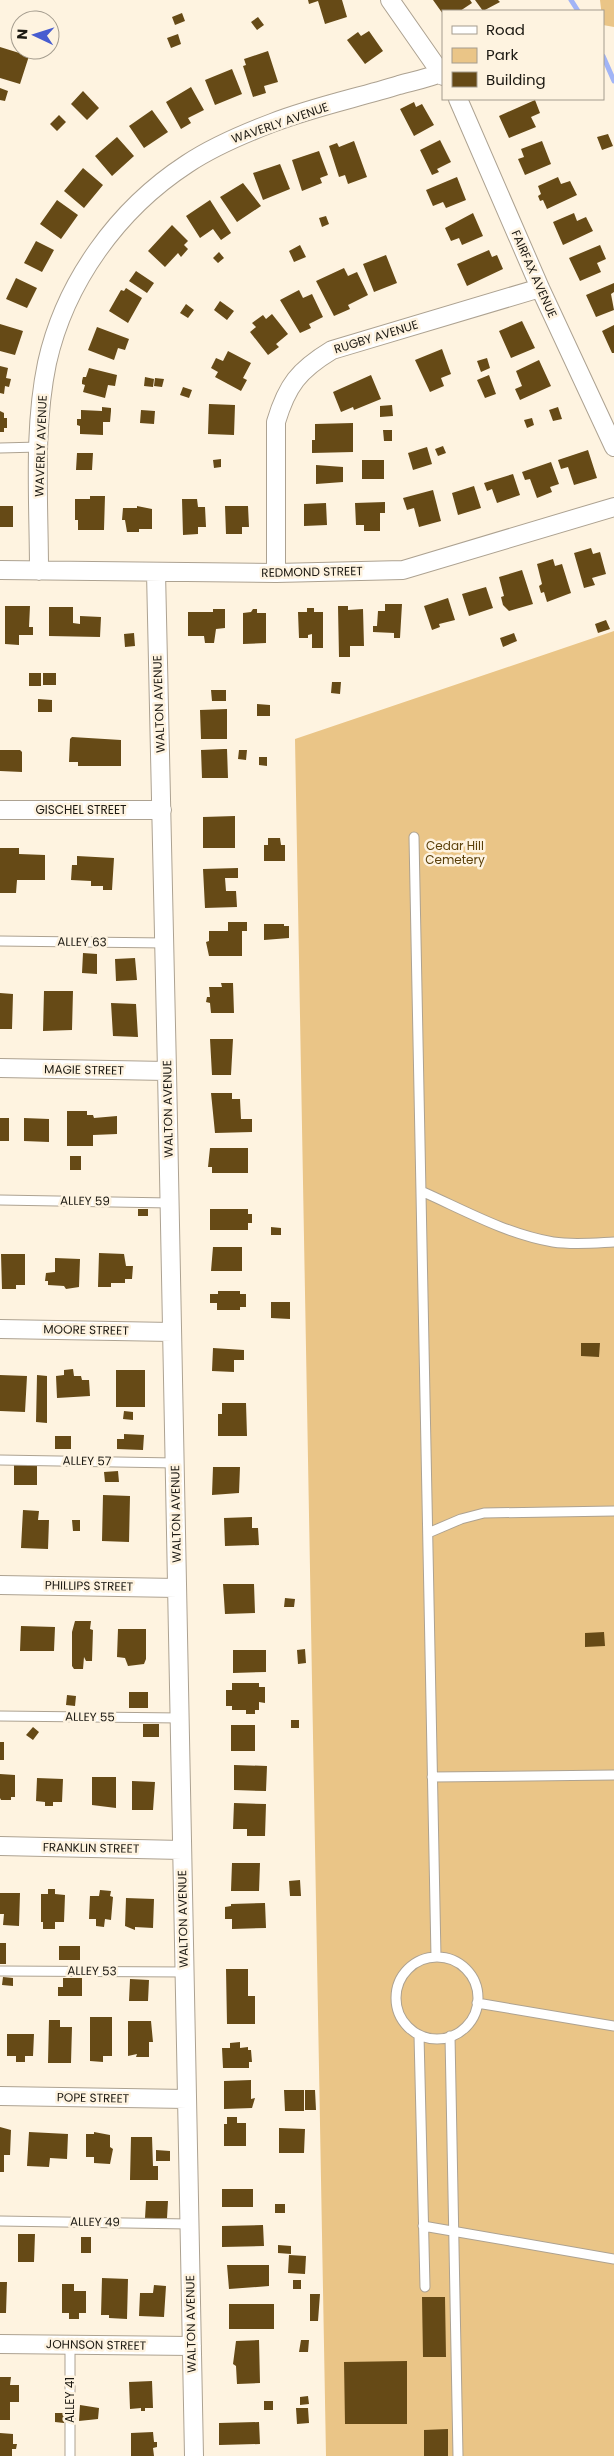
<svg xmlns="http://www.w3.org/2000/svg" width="614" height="2456" viewBox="0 0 614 2456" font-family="Poppins,sans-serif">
<rect width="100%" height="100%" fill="#fef3e0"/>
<!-- green -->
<path fill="#eac587" d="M600 0H614V27L603 25Z
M614 631V2456H326L295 739Z"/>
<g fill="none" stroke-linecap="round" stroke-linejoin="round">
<!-- stream -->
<path stroke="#a1b4f6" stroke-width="5" d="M571 0 578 11
M603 56 614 81"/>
</g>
<!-- building -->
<path fill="#664a16" d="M308 0H342L347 17 325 24 318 1 309 4Z
M433 0H470L472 3 460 11H443V14Z
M475 0H498L500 2 483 11Z
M182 13 185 21 175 25 172 17Z
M258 17 264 25 257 30 251 22Z
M369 31 383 51 365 64 347 40 358 32 361 36Z
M178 34 181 44 171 48 167 38Z
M0 47 29 56 20 84 0 78Z
M268 51 278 82 264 86 266 93 253 97 243 66 246 65 244 59Z
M232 69 242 94 215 105 205 80Z
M191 87 204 110 188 118 191 123 181 129 166 102Z
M0 88 8 91 5 101 0 100Z
M83 91 99 108 87 120 71 104Z
M535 100 540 113 531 117 536 127 509 138 499 116Z
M414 102 416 107 422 104 434 125 414 136 400 109Z
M152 110 168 132 144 148 129 126Z
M59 115 66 122 57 131 50 124Z
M608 134 613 146 602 150 597 137Z
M117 137 134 156 112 176 95 156Z
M440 140 451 162 437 169 439 172 432 175 420 150Z
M354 141 367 177 348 184 345 175 339 177 329 146 337 143 339 147Z
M542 141 551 164 525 175 518 159 524 157 521 149Z
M319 151 328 175 320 178 322 183 302 191 292 160Z
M280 164 290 189 263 200 253 173Z
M83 168 103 185 84 208 64 191Z
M457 177 466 200 446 208 443 202 433 206 426 190Z
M558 177 561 184 570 181 577 195 547 209 543 200 540 201 538 196 541 194 538 186Z
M243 183 261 206 237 222 220 197Z
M57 200 78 215 61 239 40 224Z
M210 200 231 233 221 240 213 229 200 238 186 216Z
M473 213 483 236 462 245 459 238 451 241 445 228Z
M574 213 577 221 586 217 593 231 563 245 553 222Z
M326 216 329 224 322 227 319 218Z
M172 225 188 241 184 245 188 249 181 257 178 253 165 267 148 251Z
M36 241 54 250 42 272 24 263Z
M300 245 306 257 294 262 289 251Z
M600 245 606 259 597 263 601 272 580 281 569 258Z
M489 250 492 257 497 255 503 269 467 286 457 264Z
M219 252 224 258 218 263 213 258Z
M386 255 397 283 374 292 363 264Z
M344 268 348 276 357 272 368 295 348 305 350 309 334 316 316 281Z
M136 271 154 283 147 293 129 281Z
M16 278 37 288 27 308 6 299Z
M614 283V292L611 294 614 310 596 317 586 295Z
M126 288 142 298 128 323 109 311 121 290 124 291Z
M299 290 303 298 312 294 323 317 309 324 311 328 300 333 280 300Z
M220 301 234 311 227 320 214 310Z
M186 304 194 310 188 318 180 313Z
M272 314 288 334 276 344 279 347 268 355 250 332 256 327 252 323 263 315 266 319Z
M522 321 535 348 511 358 499 331Z
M0 324 23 331 15 355 0 351Z
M614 325V353H612L602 331Z
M97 327 129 339 125 350 118 348 114 360 88 350Z
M442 349 451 374 441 378 444 386 430 392 415 360Z
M228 351 251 363 243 378 247 380 241 391 215 377 218 372 211 368 216 358 223 361Z
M487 358 490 368 481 372 477 361Z
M539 360 551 386 520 400 515 389 522 386 516 371Z
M0 366 8 368 6 378 11 379 9 387 5 386 4 394 0 393Z
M89 368 117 375 115 386 108 385 105 398 83 392 85 385 82 384V381L83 377H86Z
M371 375 381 399 354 410 353 407 341 412 333 392Z
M489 375 496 394 485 398 477 380Z
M145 377 154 379 153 387 144 386Z
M155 378 164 379 162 387 154 386Z
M183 387 192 390 189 398 180 395Z
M209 404 235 405 234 435 208 434Z
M392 405 393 416 380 417V406Z
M102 407 111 408V411L110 422H103V435L80 434V426L77 425V419H81V410L102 411Z
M558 407 562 419 553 421 549 410Z
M141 410 155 411 154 424 140 423Z
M0 411 4 413V418H7V428H4V432H0Z
M532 418 534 425 527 428 524 420Z
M353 423V452L312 453V440H315V424Z
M383 430H392V441H384Z
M443 446 446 453 438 456 435 449Z
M427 447 432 464 413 470 408 453Z
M588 450 597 478 574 485 568 467 561 469 558 460Z
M77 453H93L92 470H76Z
M221 459V467L214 468 213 460Z
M362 460H384V479H362Z
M551 462 559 484 550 487 552 492 537 498 530 479 525 480 522 472Z
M316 465 343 467V482L316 484Z
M513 474 520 495 497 503 492 489 487 491 484 483Z
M474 486 481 508 458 515 452 493Z
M433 490 441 521 419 527 414 508 407 510 403 498Z
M90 496H105L104 530H78V520H75V499H90Z
M182 499H197L198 507H205L206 527H198V534L183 535Z
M385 502V513H380V531H364V525H356L355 503Z
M326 503 327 525 304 526V504Z
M0 506H13V527H0Z
M137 506 152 509V529H139V532H127L125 520H122L123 508H137Z
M225 506H248L249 527H242V534H226Z
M591 548 593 554 600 552 606 574 592 578 595 585 584 588 574 553Z
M553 559 555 566 562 564 571 593 547 602 544 592 541 593 539 586 542 584 537 564Z
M522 570 533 604 509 611 503 605 501 597 504 596 499 577Z
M486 587 493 608 469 616 462 594Z
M448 598 455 620 439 624 440 627 432 630 424 606Z
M385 604H402L400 638H394V633L373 632V626H377L378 611H385Z
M5 606H30L29 627H33V635H19V645L5 644Z
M338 606H348V610L363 609 364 646H350V657H339Z
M49 607H73V623L80 624V616L101 617 100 637 49 636Z
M307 608H314V612H323V648H312V634L308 635V638H299L298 612H307Z
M213 609H225V628L216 629 214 643H205L204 636H188V612H213Z
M253 609H257V613H266V643L243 644V613L251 612Z
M606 620 610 629 598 633 595 624Z
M134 633 135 646 125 647 124 634Z
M514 633 517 641 503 647 500 638Z
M29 673H41V686H29Z
M43 673H56V685H43Z
M332 682H341L340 694 331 693Z
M211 690H226V701H212Z
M38 699 52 700V712H38Z
M257 704 270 705V716H257Z
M227 709V739H201L200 710Z
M72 737 121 740V766H78V762H69L70 739Z
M224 749H227L228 778H202L201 750Z
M0 750H20L22 752V772L0 771Z
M239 750H247L246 760 238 759Z
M259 757H267V766L259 765Z
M235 816V848H203V817Z
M268 838H280L281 845H285V861H264V845H268Z
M0 848H19V854L45 855V880H17L16 893H0Z
M77 856 114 858 112 890H103V886H91V881L71 880 72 865H77Z
M238 868V878H225L226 891H236L237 907 205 908 203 869Z
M228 922H247V931H242V956H209L206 942 209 941V931H228Z
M264 924H284V926H289V938L264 940Z
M83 953 97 954V974L82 973Z
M135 958 137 980 116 981 115 959Z
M221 983H233L234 1013H211L210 1003 206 1002 207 997H210L209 987H222Z
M44 991H73L72 1030 43 1031Z
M0 993 13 994 12 1029H0Z
M111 1003 136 1004 138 1037 113 1036Z
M210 1039H233L231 1075H212Z
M211 1093H232V1099H240L241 1119H252V1132L215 1133Z
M67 1111H87V1115H93L94 1118 117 1116V1134L93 1135V1146H67Z
M0 1118H9V1141H0Z
M24 1118 49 1119V1142L24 1141Z
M210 1148H248V1173H212V1167H208Z
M70 1156H81V1170H70Z
M138 1209H148V1216H138Z
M210 1209H248V1214H252V1223H248V1230H210Z
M271 1227 281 1228V1235H271Z
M213 1247H242V1271H211Z
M99 1253 124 1254 126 1266H133L132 1279H125V1283H111V1287H98Z
M1 1254H25V1285H16V1289H2Z
M55 1258 80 1259 79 1287 66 1289 64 1286 48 1285V1281H45L46 1273 55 1272Z
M218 1291H240V1294H246V1307H240V1310H217V1303H210V1294H218Z
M271 1302H290V1319L271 1318Z
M581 1343H600L599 1357 581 1356Z
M213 1348 244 1350V1360H234V1372L212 1371Z
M73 1369 74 1376H81L82 1380H89L90 1396 57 1398 56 1376 64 1375V1370Z
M116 1370H145V1407H116Z
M0 1375 27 1376 25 1412 0 1411Z
M37 1375 47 1376V1423L36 1422Z
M222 1403H246L247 1436H218V1414H222Z
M124 1411 133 1412V1420L123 1419Z
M124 1434 144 1435 143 1450 117 1449V1439H124Z
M55 1436H71V1449H55Z
M14 1465H37V1485H14Z
M213 1467H240L239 1493 212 1495Z
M118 1471 119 1482H105L104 1472Z
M103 1495 130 1496 129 1542 102 1541Z
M23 1510 39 1511 38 1520H49L48 1549 21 1548Z
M252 1517V1528H258L259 1545 225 1546 224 1518Z
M72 1520H80V1531H73Z
M223 1584H254L255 1613 225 1614Z
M285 1598 295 1599 294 1607H284Z
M75 1621H91L90 1629 93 1630 92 1661H86L84 1657 83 1669H74L72 1666V1632Z
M21 1626 55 1627 54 1651H20Z
M118 1629H146V1659L144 1664 128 1666 125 1658 117 1657Z
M604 1632 605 1646 585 1647V1633Z
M305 1649 306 1663 298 1664 297 1650Z
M233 1650H266V1672L233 1673Z
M232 1683H259V1687H265V1703L259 1702V1710H255V1714H246V1710H232V1706H226V1690H232Z
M129 1692H148V1708H129Z
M67 1695 76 1696 75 1706 66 1705Z
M291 1720H299V1728H291Z
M143 1724H159V1737H143Z
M231 1725H255V1751H231Z
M33 1727 39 1732 33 1740 26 1735Z
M0 1742H4V1760H0Z
M234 1765 267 1766 266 1791 234 1790Z
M0 1774 15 1775V1797H11V1800H1L0 1798Z
M92 1777H116V1808L92 1805Z
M37 1778 63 1779 62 1802H53V1806H45V1802L36 1801Z
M132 1781 155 1782 153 1810H132Z
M234 1803 266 1804 265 1836H247V1829H233Z
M232 1863H260L259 1891H231Z
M300 1880 301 1896H290L289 1881Z
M48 1889H55V1894L65 1895 64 1922H55V1929H43V1922H41V1894H48Z
M100 1890 111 1891 110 1896 113 1897 111 1920 105 1919 104 1927 96 1926V1919H89L90 1896H99Z
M0 1893H20L19 1926 3 1925 4 1914H0Z
M126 1898 154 1899 153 1928 135 1927V1930L125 1926Z
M265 1903 266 1928 232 1929V1919H225V1907L231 1906V1904Z
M0 1943H6V1964H0Z
M59 1946H80V1960H59Z
M226 1969H248V1996H255V2024H227Z
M3 1977 13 1978V1986L2 1985Z
M63 1978H82V1996H58V1987H63Z
M130 1979 149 1980 148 2001H129Z
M90 2017H112V2056H103V2062L90 2061Z
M49 2020H60V2027H72L71 2063H48Z
M128 2021H151L153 2042H149V2057H136L137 2054 128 2056Z
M7 2034H34L33 2056H25V2062H16V2056H7Z
M240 2042V2048L248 2047V2050H251L252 2062H249V2068H223L222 2048H230V2043Z
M251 2080V2099L255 2098 252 2108 224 2109V2081Z
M284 2090H304V2111H285Z
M305 2090H315L316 2110H305Z
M227 2117H237V2123H246V2146H224V2124H227Z
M0 2127 11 2130 10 2155H4V2172H0Z
M279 2128 305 2129 304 2153H279Z
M29 2132 68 2134 67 2159 50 2158 49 2167 27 2166Z
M94 2132 110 2135V2147L113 2149 110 2164 94 2163V2157H86V2134H94Z
M131 2137H152L153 2166H158V2180H130Z
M156 2150 170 2151V2161H156Z
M222 2189H253V2207H222Z
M146 2201H168L167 2218H145Z
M275 2204H285V2213H275Z
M263 2225 264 2246 222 2247V2226Z
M18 2234H35L34 2262H18Z
M81 2237H91V2253H81Z
M278 2245 291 2246V2254L278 2253Z
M289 2255 306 2256 305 2274 288 2273Z
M227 2265H269V2286L229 2289Z
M102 2278 128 2279 127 2319 109 2318V2315H101Z
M293 2280H301V2289H293Z
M0 2282H7L6 2313H0Z
M62 2284H74V2291H86V2313H79V2319H69V2313H62Z
M154 2285 166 2286 164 2317 139 2316 140 2293H153Z
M310 2294H320L318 2321H310Z
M422 2297H445L446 2357H423Z
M229 2304H274V2329H229Z
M259 2340 260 2383 237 2384 236 2366 233 2364 236 2341Z
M301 2340H309L308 2352H299Z
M407 2361V2424H345L344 2362Z
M0 2377H11L10 2385H19V2402H10V2420H0Z
M152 2381 153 2408H145V2411H141V2408L130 2409 129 2382Z
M308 2396 309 2404 300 2405V2397Z
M264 2401H273V2410H264Z
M80 2405 99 2408 98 2419 79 2421Z
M296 2408H308L309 2423 297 2424Z
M55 2413H64V2423L55 2422Z
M259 2422 260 2444 219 2445V2423Z
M448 2429V2456H424V2430Z
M153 2432 154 2442H157V2447L153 2448 154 2456H131V2433Z
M0 2433 13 2434V2444H17L16 2449H12V2456H0Z"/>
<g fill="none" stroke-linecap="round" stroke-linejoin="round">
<defs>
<path id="service" d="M0 448 39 447
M414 837 436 1957
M0 941 165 943
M421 1191C464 1210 506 1234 553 1242 573 1245 594 1243 614 1242
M0 1200 170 1203
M0 1460 175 1463
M428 1533 461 1519 484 1513 614 1511
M0 1716 180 1718
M432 1777 614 1775
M396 1998a41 41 0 1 1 82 0a41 41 0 1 1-82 0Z
M0 1971 184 1972
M477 2003 614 2026
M419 2035 425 2287
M450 2036 458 2456
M0 2221 189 2224
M423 2226 614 2259
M70 2456V2345"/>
<path id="minor" d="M390 0 443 76
M458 99 540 288 614 447
M0 570 276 573 403 570 614 507
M39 571C39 503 33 430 47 363 65 282 118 209 187 164 214 146 243 134 272 123 313 107 357 98 399 85 414 81 429 78 443 72
M156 572 167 1071 194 2456
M276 573V422C287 385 299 370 332 350L540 288
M0 810H162
M0 1068 167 1071
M0 1329 172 1332
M0 1585 177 1588
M0 1846 182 1850
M0 2096 187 2099
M0 2344 192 2346"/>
</defs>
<!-- service casing -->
<use href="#service" stroke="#ada291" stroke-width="11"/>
<!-- minor casing -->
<use href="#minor" stroke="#ada291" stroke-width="20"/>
<!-- service -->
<use href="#service" stroke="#fff" stroke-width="9"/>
<!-- minor -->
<use href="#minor" stroke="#fff" stroke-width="18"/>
</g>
<g text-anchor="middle" stroke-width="5" stroke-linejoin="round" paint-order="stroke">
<!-- street labels -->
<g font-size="12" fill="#1c1912" stroke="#fef3e0">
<text transform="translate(280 123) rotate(-19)" y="4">WAVERLY AVENUE</text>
<text transform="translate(534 274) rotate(66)" y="4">FAIRFAX AVENUE</text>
<text transform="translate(376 337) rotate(-17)" y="4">RUGBY AVENUE</text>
<text transform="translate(41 446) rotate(-88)" y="4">WAVERLY AVENUE</text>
<text transform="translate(312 572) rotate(-1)" y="4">REDMOND STREET</text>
<text transform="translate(159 704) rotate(-92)" y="4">WALTON AVENUE</text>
<text x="81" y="814">GISCHEL STREET</text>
<text transform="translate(82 942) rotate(1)" y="4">ALLEY 63</text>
<text transform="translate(84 1070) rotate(1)" y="4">MAGIE STREET</text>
<text transform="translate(168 1109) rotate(-91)" y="4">WALTON AVENUE</text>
<text transform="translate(85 1201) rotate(1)" y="4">ALLEY 59</text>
<text transform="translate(86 1330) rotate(1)" y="4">MOORE STREET</text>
<text transform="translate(87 1461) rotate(1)" y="4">ALLEY 57</text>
<text transform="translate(176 1514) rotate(-91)" y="4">WALTON AVENUE</text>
<text transform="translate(89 1586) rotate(1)" y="4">PHILLIPS STREET</text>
<text transform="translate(90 1717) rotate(1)" y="4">ALLEY 55</text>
<text transform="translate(91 1848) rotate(1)" y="4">FRANKLIN STREET</text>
<text transform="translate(183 1919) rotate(-91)" y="4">WALTON AVENUE</text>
<text transform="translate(92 1971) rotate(1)" y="4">ALLEY 53</text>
<text transform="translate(93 2098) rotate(1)" y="4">POPE STREET</text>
<text transform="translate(95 2222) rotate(1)" y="4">ALLEY 49</text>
<text transform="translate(191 2324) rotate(-91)" y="4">WALTON AVENUE</text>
<text transform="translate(96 2345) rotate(1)" y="4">JOHNSON STREET</text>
<text transform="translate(70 2400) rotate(-90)" y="4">ALLEY 41</text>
</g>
<!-- park labels -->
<g font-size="12" fill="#5b400a" stroke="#fef3e0">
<text x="455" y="850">Cedar Hill<tspan x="455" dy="14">Cemetery</tspan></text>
</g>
</g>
<!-- legend -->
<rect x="442" y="10" width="162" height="90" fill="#fef3e0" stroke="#a49c8e"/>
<rect x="452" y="26" width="25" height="8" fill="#ffffff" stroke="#a49c8e"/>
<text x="486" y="35" font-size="15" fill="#1c1912">Road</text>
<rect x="452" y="48" width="25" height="15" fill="#eac587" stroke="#a49c8e"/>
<text x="486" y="60" font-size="15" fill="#1c1912">Park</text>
<rect x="452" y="72" width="25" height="15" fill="#664a16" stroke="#a49c8e"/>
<text x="486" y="85" font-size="15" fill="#1c1912">Building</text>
<!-- north arrow -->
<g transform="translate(35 35) rotate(274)"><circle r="24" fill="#fef3e0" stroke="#a49c8e"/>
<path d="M0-4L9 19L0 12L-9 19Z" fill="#475cd0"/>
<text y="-8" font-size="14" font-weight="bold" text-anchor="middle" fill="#1c1912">N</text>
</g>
</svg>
